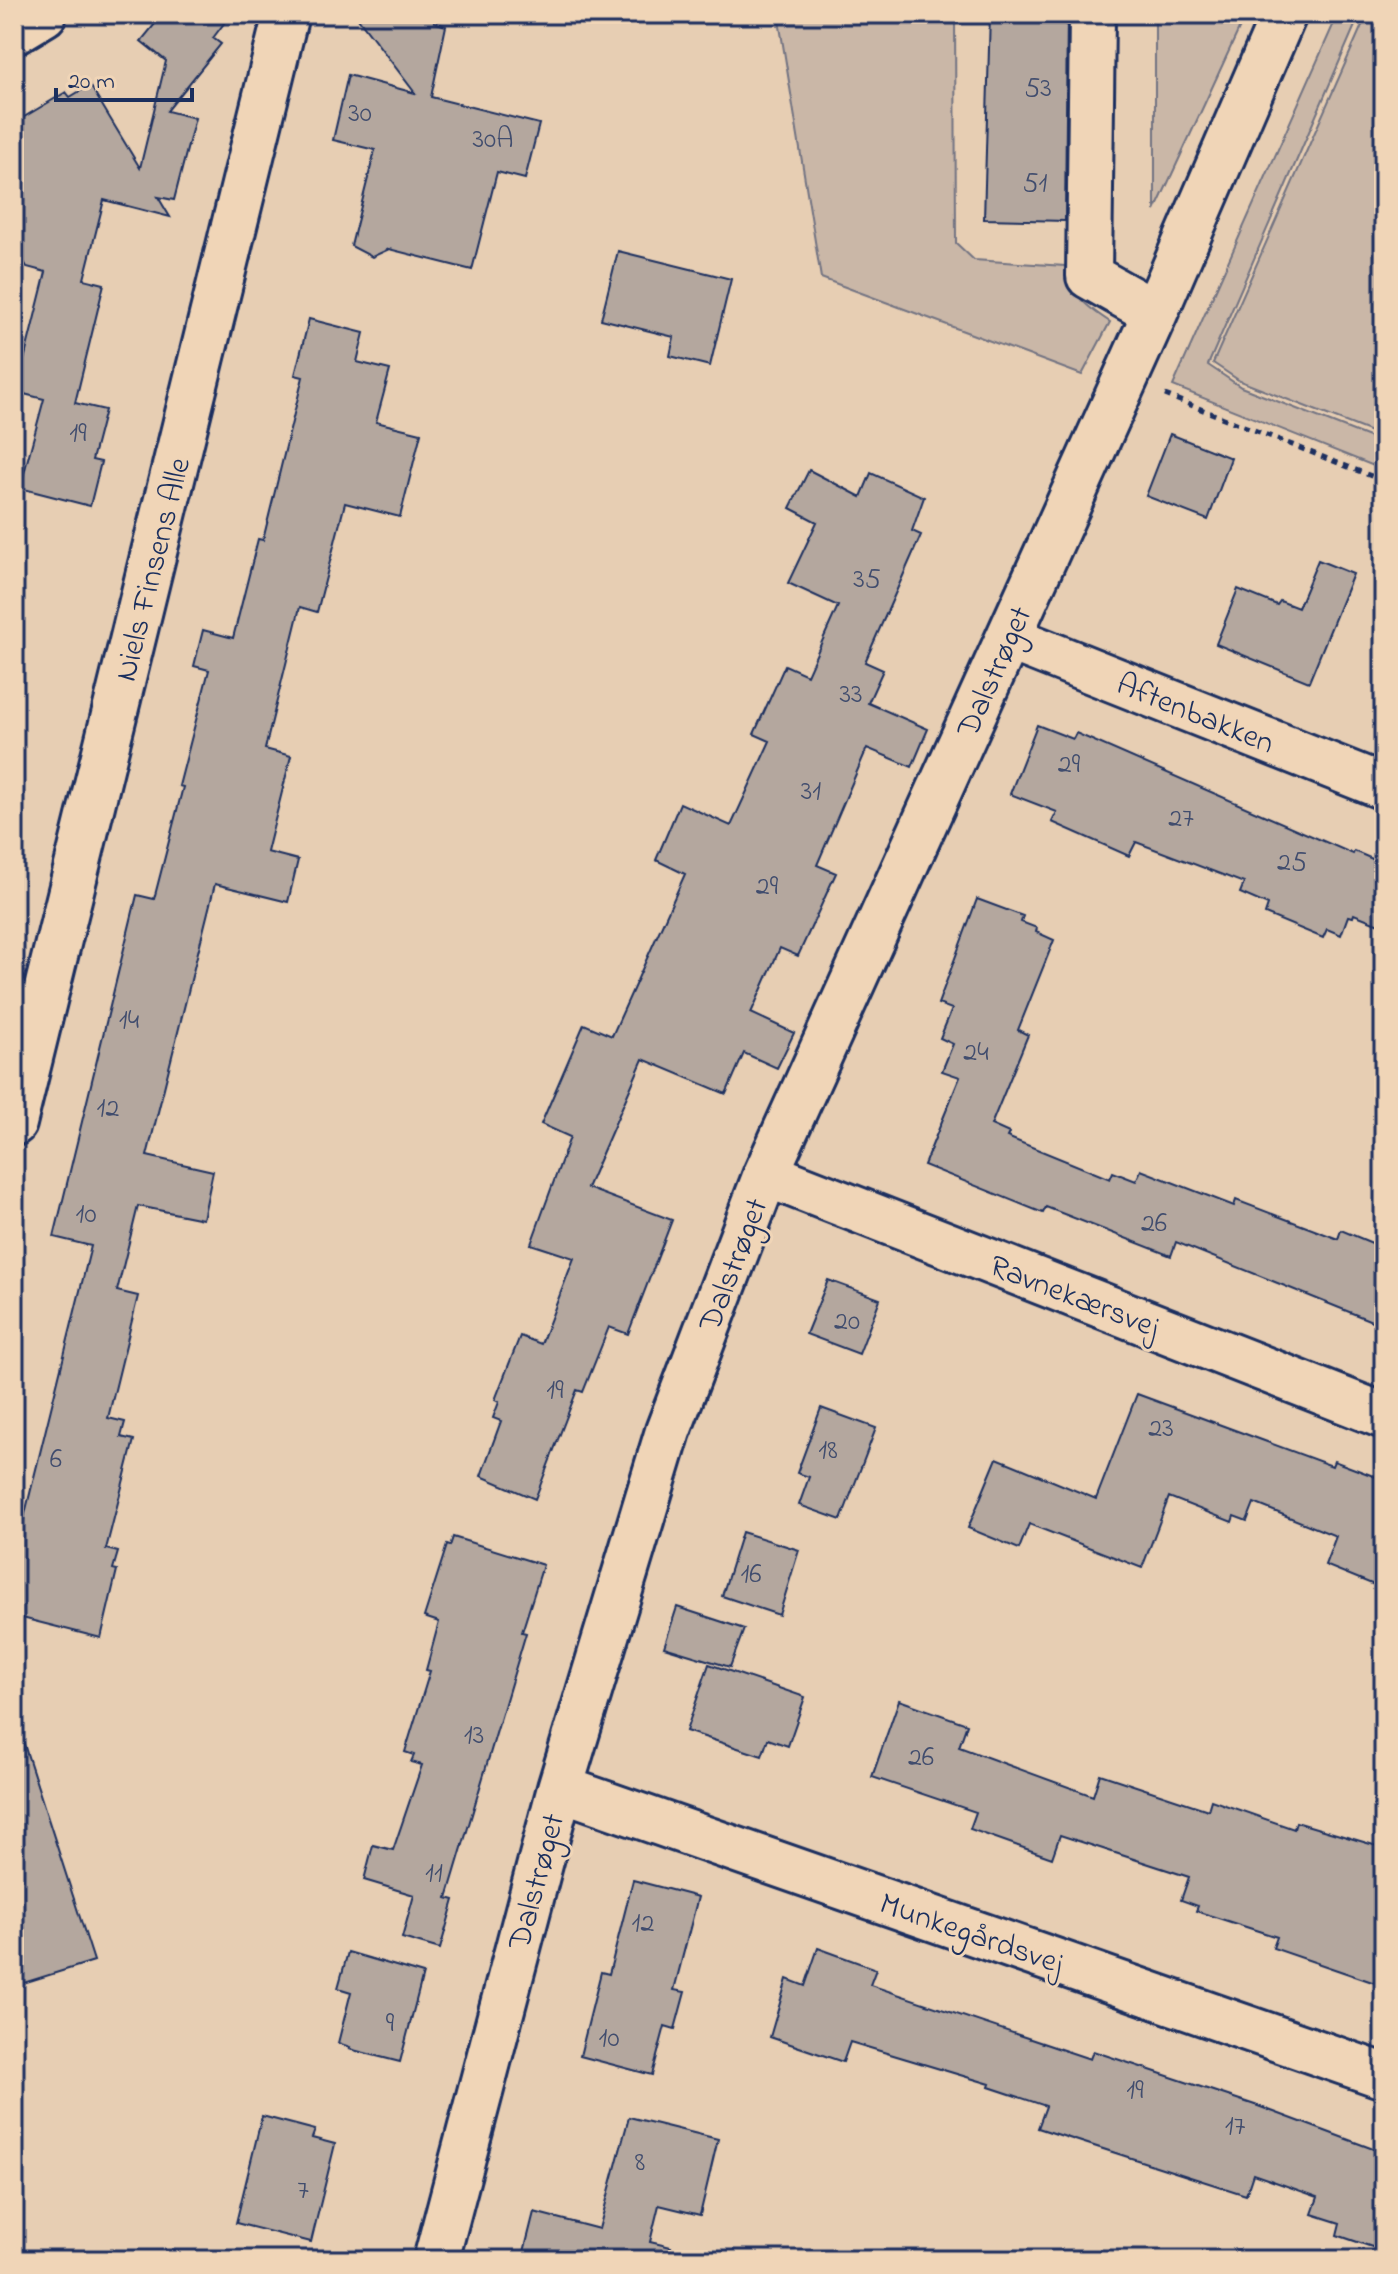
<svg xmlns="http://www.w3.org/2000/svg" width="1398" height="2274" viewBox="0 0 1398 2274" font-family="'Indie Flower',sans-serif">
<rect width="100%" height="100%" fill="#e7ceb3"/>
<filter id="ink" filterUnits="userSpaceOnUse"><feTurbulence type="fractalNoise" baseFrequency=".0125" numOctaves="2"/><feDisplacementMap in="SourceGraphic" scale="16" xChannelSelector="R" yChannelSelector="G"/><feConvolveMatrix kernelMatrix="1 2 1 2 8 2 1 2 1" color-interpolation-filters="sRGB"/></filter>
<g filter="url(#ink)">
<!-- green -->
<path fill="#cab7a7" stroke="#727382" stroke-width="2" d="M778 14H955L956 243 974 260 1065 266C1073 296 1084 305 1110 322L1082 375 821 278Z
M1155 14H1246L1155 211Z
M1338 14H1360L1208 365 1241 387 1384 443V470L1173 386Z
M1367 14H1384V437L1240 381 1213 363Z"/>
<!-- building -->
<path fill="#b4a79e" stroke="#1b2f5e" stroke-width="2" d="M163 14H231L213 38 221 44 167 111 195 118 174 200 158 197 170 217 104 200 84 279 104 284 75 403 105 410 92 460 101 462 90 506 20 488 44 399 16 392 46 272 27 267 14 246V123L66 92 70 97 90 85 140 168 166 61 141 41Z
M355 14H436L434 22 446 26 431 97 539 124 525 179 497 172 472 270 389 249 372 257 351 246 375 150 333 140 348 75 415 93Z
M990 14H1067L1065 221 984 219Z
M618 251 731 279 710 366 670 356 674 337 601 319Z
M309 319 364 333 357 362 390 370 376 422 421 433 400 517 345 503 317 612 300 607 265 749 291 756 267 852 298 860 288 902 215 884 147 1156 213 1171 203 1219 138 1206 117 1291 138 1296 108 1418 125 1422 121 1437 134 1440 106 1549 118 1552 113 1569 117 1570 101 1638 14 1616V1524L22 1526 91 1246 54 1237 137 895 154 899 183 787 179 786 209 670 194 666 203 630 233 638 258 539 263 540 303 377 295 375Z
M1170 434 1231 458 1208 520 1146 496Z
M809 470 861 497 871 473 924 497 912 531 921 535 865 662 883 670 868 703 928 729 912 767 867 748 817 865 836 873 798 956 780 948 751 1013 794 1033 777 1068 744 1053 726 1094 643 1059 587 1188 672 1220 628 1334 609 1327 583 1392 577 1390 535 1499 481 1476 501 1421 493 1418 499 1402 495 1400 520 1336 541 1344 574 1258 531 1244 570 1137 541 1124 584 1024 612 1036 685 874 656 860 680 803 731 826 770 741 754 734 785 665 807 675 838 606 788 583 817 522 790 508Z
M1318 560 1353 574 1309 682 1216 644 1238 589 1277 605 1280 601 1298 608Z
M1037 725 1073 739 1076 733 1353 854 1354 851 1384 864V926L1354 914 1353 917 1348 916 1341 935 1327 929 1323 938 1265 914 1268 905 1240 893 1244 883 1136 842 1129 856 1052 822 1057 812 1010 794Z
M977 899 1023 916 1021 922 1037 928 1036 932 1054 940 1018 1030 1028 1035 991 1125 1009 1133 1007 1137 1110 1179 1113 1172 1136 1181 1141 1170 1234 1206 1236 1200 1338 1239 1341 1230 1384 1248V1326L1176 1242 1171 1256 1046 1207 1043 1213 924 1165 960 1077 942 1071 953 1044 940 1038 952 1009 938 1004Z
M828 1280 880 1299 859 1354 806 1334Z
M1137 1394 1332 1466 1334 1461 1384 1480V1589L1325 1565 1336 1536 1254 1503 1247 1521 1234 1516 1232 1522 1169 1497 1142 1568 1029 1524 1019 1549 968 1528 997 1458 1096 1499Z
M821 1408 876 1428 841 1520 799 1505 809 1477 797 1473Z
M742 1532 799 1550 779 1615 722 1596Z
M453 1537 543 1565 522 1632 526 1633 447 1898 454 1900 440 1949 402 1938 414 1895 364 1880 373 1845 393 1850 422 1765 411 1762 414 1755 405 1752 430 1671 426 1670 439 1622 424 1617 447 1545 450 1546Z
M677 1607 744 1629 730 1667 664 1647Z
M709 1664 805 1697 788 1746 768 1739 762 1756 686 1731Z
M899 1700 967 1724 959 1747 1093 1796 1100 1774 1208 1810 1211 1800 1294 1829 1296 1822 1384 1848V1986L1273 1948 1277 1937 1196 1911 1198 1906 1181 1900 1189 1877 1060 1835 1052 1858 970 1829 976 1812 872 1777Z
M22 1738 94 1961 14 1986V1739Z
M633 1880 698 1897 674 1990 685 1992 675 2029 665 2026 652 2075 580 2056 601 1972 609 1974Z
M818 1948 876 1969 870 1985 1090 2059 1093 2051 1258 2106 1384 2153V2251L1337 2235 1340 2223 1312 2214 1318 2197 1253 2174 1246 2195 1038 2128 1046 2106 989 2087 990 2084 850 2042 843 2062 770 2037 787 1979 805 1986Z
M348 1952 423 1974 400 2062 349 2049 350 2047 338 2043 351 1992 338 1988Z
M262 2116 315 2130 312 2138 335 2144 311 2242 236 2223Z
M629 2117 718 2139 700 2215 659 2205 650 2242 671 2247 669 2260H522L534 2212 599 2229Z"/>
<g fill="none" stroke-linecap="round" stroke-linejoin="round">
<defs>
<path id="minor" d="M1092 14 1089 276 1155 313
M14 32 44 14
M1009 638 1384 787
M14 1123 286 14
M766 1174 1384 1416
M560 1788 1384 2076
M436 2260 560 1788 668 1431 766 1174 1155 313 1284 14"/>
</defs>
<!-- minor casing -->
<use href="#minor" stroke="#1b2f5e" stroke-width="50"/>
<!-- path -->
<path stroke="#1b2f5e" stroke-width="5" stroke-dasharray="6 6" stroke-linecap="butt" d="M1165 395 1384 481"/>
<!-- minor -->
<use href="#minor" stroke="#f0d5b7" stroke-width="44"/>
</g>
</g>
<g text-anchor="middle" stroke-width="6" stroke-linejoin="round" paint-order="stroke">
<!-- number labels -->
<g font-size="28" fill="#414d6e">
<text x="1038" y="96">53</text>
<text x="360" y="121">30</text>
<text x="493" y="147">30A</text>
<text x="1035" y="191">51</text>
<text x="78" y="441">19</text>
<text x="867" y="587">35</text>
<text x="851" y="702">33</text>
<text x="1069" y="772">29</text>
<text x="811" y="799">31</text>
<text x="1181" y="826">27</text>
<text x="1292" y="870">25</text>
<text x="767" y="894">29</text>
<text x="129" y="1028">14</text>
<text x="976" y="1060">24</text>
<text x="108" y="1116">12</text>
<text x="86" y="1222">10</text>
<text x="1154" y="1231">26</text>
<text x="847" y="1329">20</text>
<text x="555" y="1398">19</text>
<text x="1161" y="1436">23</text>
<text x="828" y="1458">18</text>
<text x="56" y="1467">6</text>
<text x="751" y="1582">16</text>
<text x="474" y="1743">13</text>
<text x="921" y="1765">26</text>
<text x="434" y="1881">11</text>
<text x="643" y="1931">12</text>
<text x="390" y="2031">9</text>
<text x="609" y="2046">10</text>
<text x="1135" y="2098">19</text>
<text x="1235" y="2134">17</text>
<text x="640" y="2170">8</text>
<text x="303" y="2198">7</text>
</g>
<!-- street labels -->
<g font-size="32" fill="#1b2f5e" stroke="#f0d5b7">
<text transform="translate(151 569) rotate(-76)" y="11">Niels Finsens Alle</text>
<text transform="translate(993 671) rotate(-66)" y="11">Dalstrøget</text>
<text transform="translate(1196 712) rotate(22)" y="11">Aftenbakken</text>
<text transform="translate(732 1264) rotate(-69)" y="11">Dalstrøget</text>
<text transform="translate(1075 1295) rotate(21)" y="11">Ravnekærsvej</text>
<text transform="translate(535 1881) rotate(-75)" y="11">Dalstrøget</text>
<text transform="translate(972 1932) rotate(19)" y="11">Munkegårdsvej</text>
</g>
</g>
<!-- margin -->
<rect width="1398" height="2274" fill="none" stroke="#f0d5b7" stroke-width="48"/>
<rect x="24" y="24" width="1350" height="2226" fill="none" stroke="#1b2f5e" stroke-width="3" filter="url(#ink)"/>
<!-- scale -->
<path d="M56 88v12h136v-12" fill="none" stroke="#1b2f5e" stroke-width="4"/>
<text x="68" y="88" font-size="24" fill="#1b2f5e" stroke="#f0d5b7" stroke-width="6" paint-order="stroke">20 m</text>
</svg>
